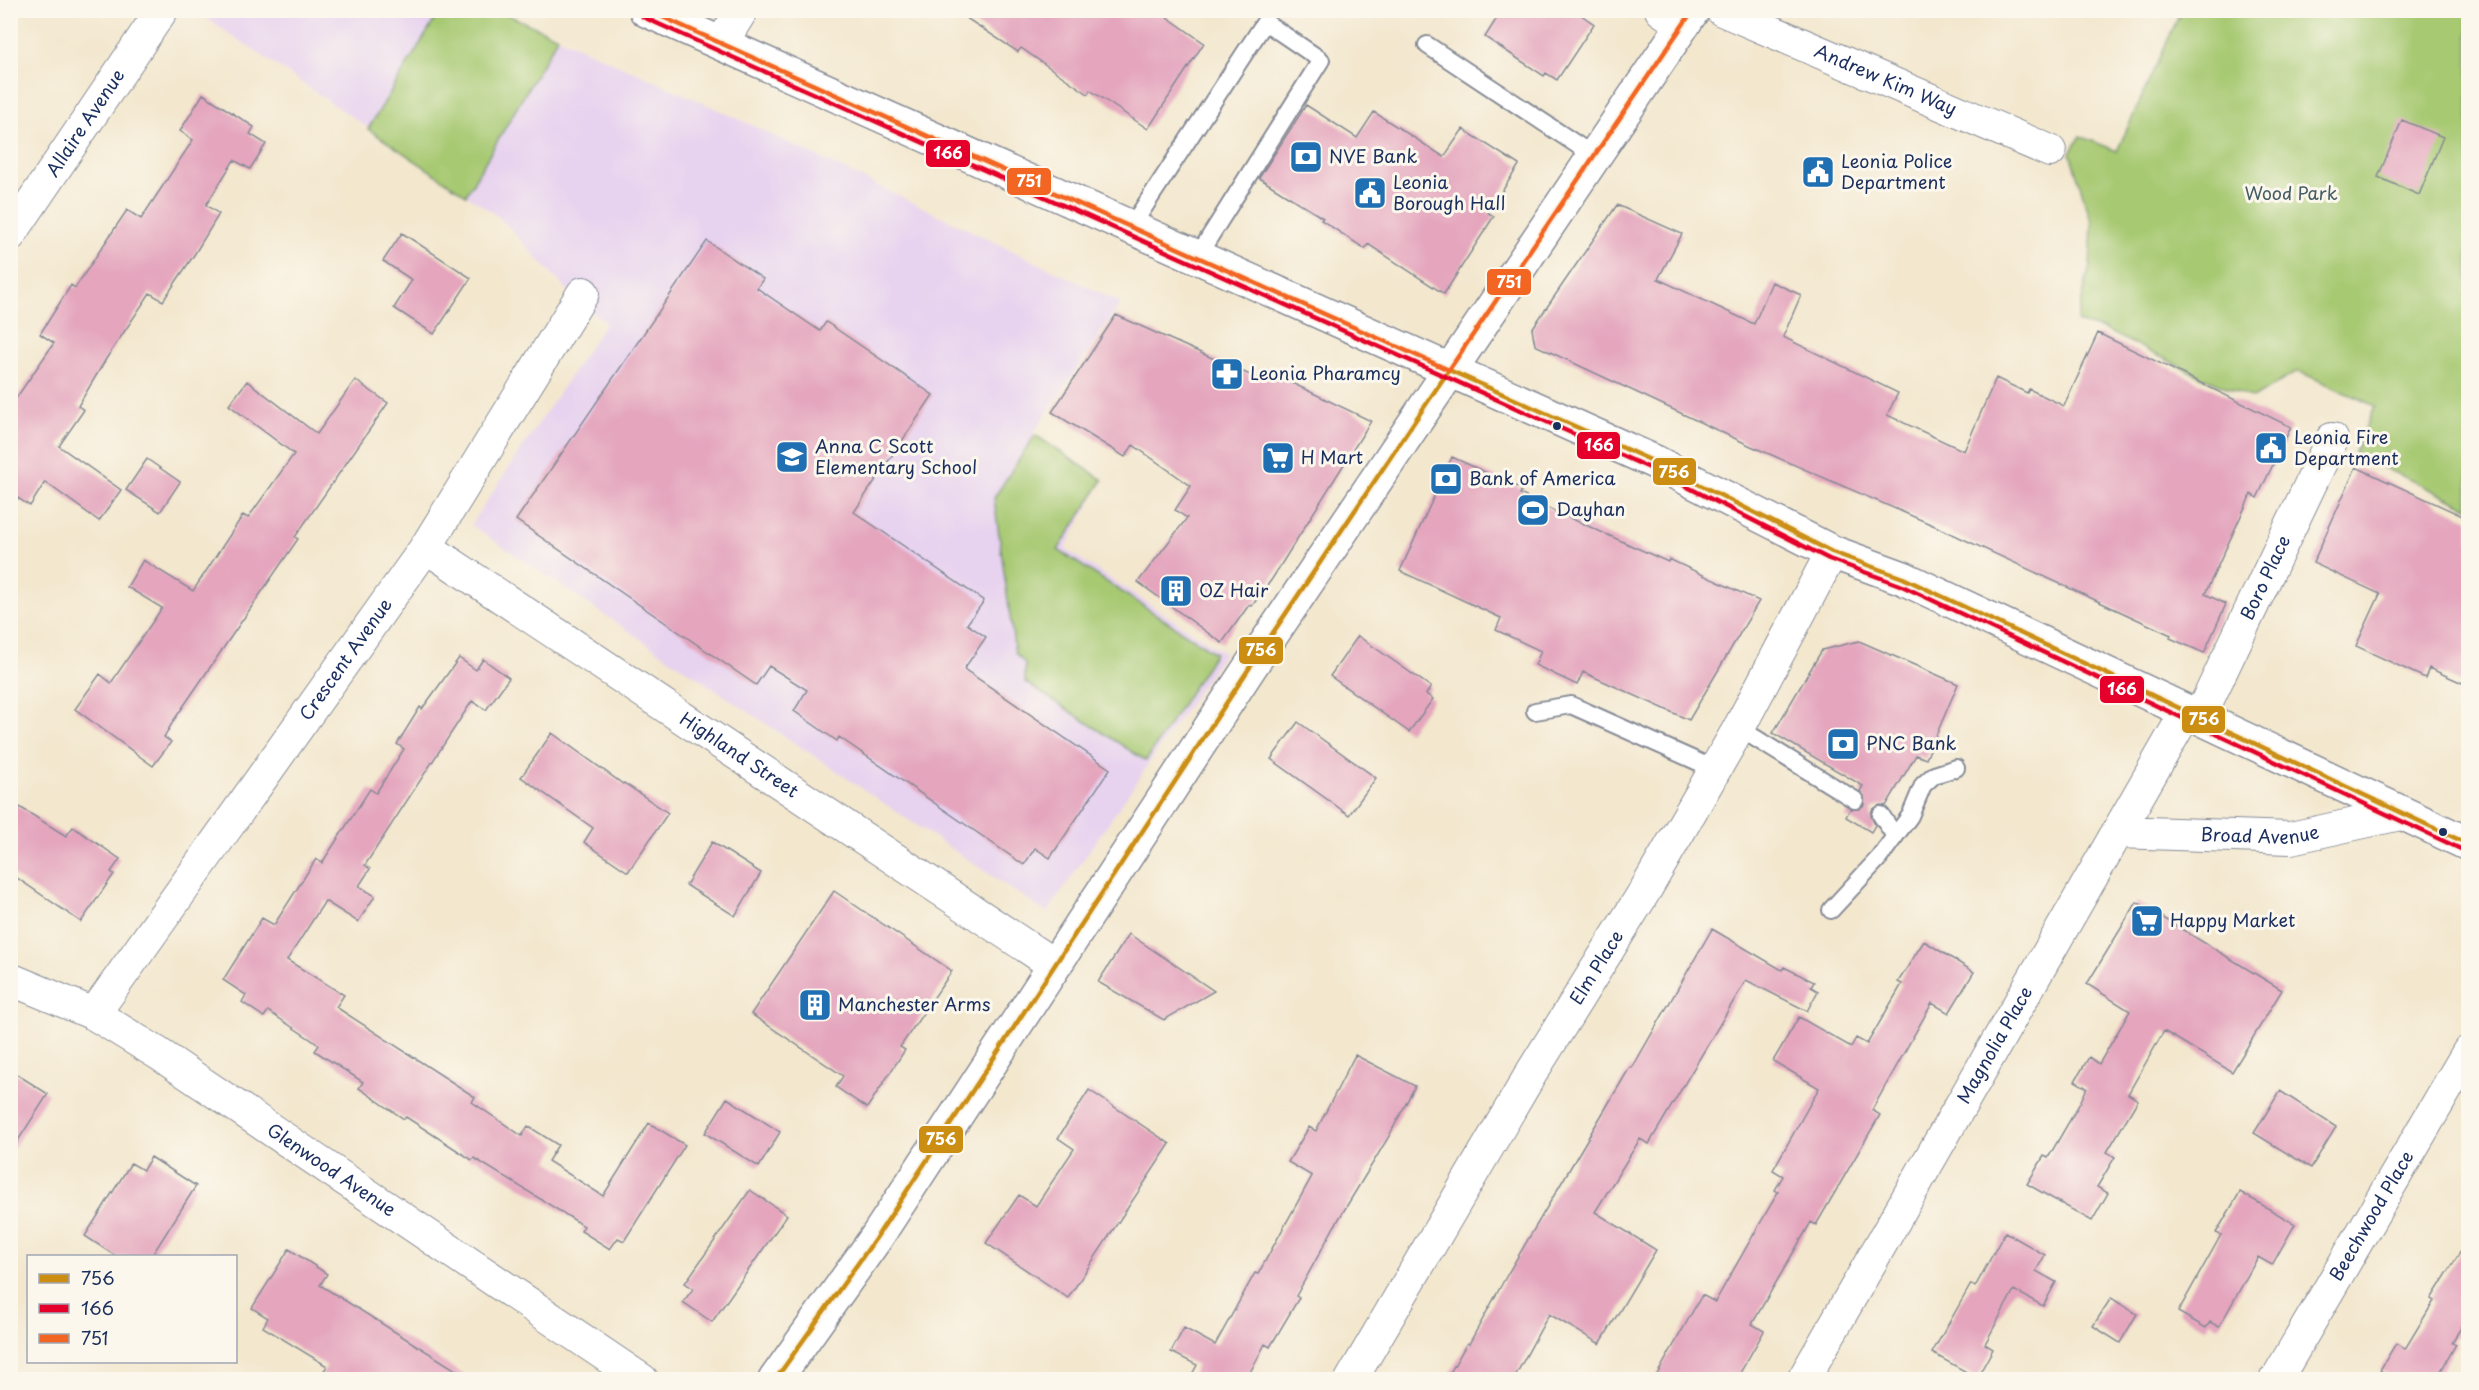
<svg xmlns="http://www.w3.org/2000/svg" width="2479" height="1390" viewBox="0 0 2479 1390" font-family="'Playpen Sans',sans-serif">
<rect width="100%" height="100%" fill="#fbf7ec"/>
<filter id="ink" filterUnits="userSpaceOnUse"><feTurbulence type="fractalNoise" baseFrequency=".0167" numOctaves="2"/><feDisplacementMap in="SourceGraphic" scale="12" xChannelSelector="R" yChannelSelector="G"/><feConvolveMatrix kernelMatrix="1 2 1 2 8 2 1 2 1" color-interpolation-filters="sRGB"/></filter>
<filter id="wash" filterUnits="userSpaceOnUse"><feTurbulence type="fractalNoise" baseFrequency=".008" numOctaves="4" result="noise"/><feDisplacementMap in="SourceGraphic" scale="24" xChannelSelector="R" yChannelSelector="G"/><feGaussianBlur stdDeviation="1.35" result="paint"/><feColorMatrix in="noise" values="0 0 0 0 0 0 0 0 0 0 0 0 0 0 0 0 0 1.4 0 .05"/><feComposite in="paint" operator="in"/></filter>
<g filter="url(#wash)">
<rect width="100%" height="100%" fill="#f3e7ce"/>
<!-- built -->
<path fill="#e7d2ef" d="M196 11H499L741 120 1121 303 1033 434 1103 480 1065 549 1224 653 1047 913 471 525 606 322 577 301 499 217Z"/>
<!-- green -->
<path fill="#a7c972" stroke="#617c68" stroke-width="1.5" d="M440 11H499L558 37 466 195 368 129Z
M2181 11H2468V507L2354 454 2375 406 2298 371 2253 398 2200 376 2103 329 2077 322 2090 265 2092 223 2070 153 2080 136 2117 151Z
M1035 435 1103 480 1058 550 1215 653 1146 761 1025 682V663L1015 653 994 498Z"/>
<g id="blocks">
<!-- building -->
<path fill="#e4a5bd" d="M954 10H1157L1204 43 1148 129 1090 90 1088 94 1021 48 1018 52Z
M1502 10H1574L1594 24 1557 80 1546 73 1544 76 1485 37Z
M203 94 254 127 250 134 266 144 250 169 234 160 206 205 219 214 194 255 163 301 150 293 106 359 78 406 84 410 59 446 121 490 99 521 45 482 30 506 10 493V407L54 343 40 334 71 285 75 288 127 210 141 219 193 140 180 131Z
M1306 105 1357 138 1374 112 1444 157 1463 129 1519 165 1488 213 1494 216 1444 294 1368 244 1365 249 1321 220 1323 218 1259 178Z
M2402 120 2443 137 2419 195 2378 177Z
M1617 205 1682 234 1658 279 1754 324 1772 282 1801 295 1783 337 1898 393 1887 415 1964 451 1996 378 2027 393 2029 389 2064 406 2098 333 2291 427 2257 498 2251 494 2205 594 2226 604 2204 653 2170 638 2171 635 1935 526 1751 446 1535 345 1532 329Z
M402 233 471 278 434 334 394 308 412 280 383 261Z
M707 241 763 279 757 288 820 331 826 322 933 395 854 512 984 601 967 624 986 637 964 669 1110 769 1050 858 1035 848 1024 865 839 737 837 741 794 711 807 690 769 666 756 685 516 520Z
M1116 315 1259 379 1265 370 1371 421 1272 579 1252 606 1249 605 1222 643 1138 582 1187 518 1175 510 1191 486 1133 445 1125 457 1052 412Z
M355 380 388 403 295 537 298 539 174 720 164 737 171 742 153 766 75 709 100 674 111 683 162 608 127 587 143 560 193 591 243 515 248 518 294 454 229 405 247 381 317 434Z
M1452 457 1522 489 1520 494 1550 509 1668 562 1669 559 1759 601 1689 720 1583 672 1577 685 1535 665 1541 651 1496 630 1501 618 1400 571Z
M147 459 180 482 160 512 126 490Z
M2356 467 2469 519V686L2429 668 2425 678 2356 646 2380 594 2313 563Z
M1358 636 1431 687 1426 694 1433 699 1409 732 1330 676Z
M1859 641 1958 684 1926 759 1916 755 1886 806 1880 805 1872 810 1871 816 1875 825 1871 832 1846 817 1850 809H1859L1864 805V796L1860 791 1863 786 1773 733 1822 650Z
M459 658 476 670 483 659 509 678 486 710 472 701 365 865 370 869 359 886 375 896 358 922 325 901 287 960 344 995 336 1007 475 1097 472 1102 522 1136 528 1126 558 1145 548 1161 603 1196 649 1123 685 1145 624 1241 618 1238 610 1249 581 1231 584 1226 474 1158 472 1160 406 1117 404 1119 359 1088 363 1082 315 1051 319 1045 268 1011 264 1017 242 1002 246 995 223 980 262 918 274 925 316 859 322 863 370 789 376 793 404 749 397 744 420 707 422 709Z
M1298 722 1376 778 1349 815 1271 759Z
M552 733 623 784 624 783 668 813 628 872 584 842 593 828 521 777Z
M10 801 66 836 73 827 120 859 111 872 114 874 81 922 10 873Z
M712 842 761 873 735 916 686 885Z
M834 891 952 971 900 1047 905 1050 867 1108 836 1087 843 1076 751 1014Z
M2137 902 2282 990 2232 1072 2164 1031 2128 1094 2138 1100 2107 1152 2115 1157 2097 1187 2108 1193 2092 1221 2027 1184 2044 1156 2048 1158 2080 1103 2087 1088 2075 1081 2089 1057 2099 1064 2130 1011 2087 984Z
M1712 929 1782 970 1784 967 1814 982 1811 987 1818 991 1807 1011 1746 980 1649 1144 1640 1139 1595 1212 1656 1250 1600 1344 1549 1314 1513 1380H1446L1467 1343 1469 1344 1507 1275 1601 1116 1630 1067 1632 1068Z
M1129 934 1214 991 1164 1020 1098 982Z
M1924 941 1974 972 1949 1013 1932 1003 1872 1110 1880 1115 1816 1225 1811 1222 1752 1324 1764 1331 1736 1380H1654L1702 1295 1715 1302 1778 1192 1775 1190 1783 1176 1773 1170 1819 1088 1773 1061 1799 1017 1851 1047 1856 1038 1867 1044 1902 984 1898 982Z
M1355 1055 1415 1086 1388 1138 1334 1227 1296 1296 1299 1298 1270 1347 1265 1344 1246 1380H1189L1197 1365 1171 1352 1184 1328 1215 1345 1255 1273 1258 1274 1312 1176 1288 1162 1309 1127 1316 1131Z
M10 1070 48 1094 10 1153Z
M1089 1090 1170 1144 1068 1298 986 1243 1019 1195 1036 1206 1074 1149 1058 1138Z
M2280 1091 2336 1127 2311 1168 2254 1133Z
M727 1098 780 1132 759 1167 705 1133Z
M151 1157 196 1186 151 1257H117L85 1236 131 1163 143 1170Z
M750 1190 787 1215 712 1322 683 1302 693 1289 685 1283Z
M2240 1192 2295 1224 2272 1265 2258 1257 2219 1327 2210 1322 2206 1328 2178 1312 2221 1235 2216 1233Z
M2005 1232 2045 1255 2036 1271 2056 1282 2043 1306 2014 1290 1985 1344 1993 1349 1977 1378 1932 1353 1971 1284 1975 1287Z
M2469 1238V1315L2452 1342 2456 1344 2441 1371 2456 1380H2387L2389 1376 2380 1370 2396 1343 2405 1349 2434 1301 2431 1299Z
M289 1249 327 1274 320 1285 472 1380H318L327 1366 263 1327 268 1318 252 1308Z
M2111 1298 2137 1314 2120 1343 2093 1326Z"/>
</g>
</g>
<g filter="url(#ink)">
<use href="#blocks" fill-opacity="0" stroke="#878b96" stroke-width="1.5"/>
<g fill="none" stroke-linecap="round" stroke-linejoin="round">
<defs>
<path id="lane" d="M1427 45 1594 156
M1131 227 1265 22 1321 60 1197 257
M1535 711 1571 705 1714 769
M1739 728 1855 800
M1881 815 1895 836
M1831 910 1879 858 1910 816 1923 785 1934 775 1956 768"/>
<g id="street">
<path d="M1661 10 1684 25"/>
<path id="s1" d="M1722 10 2050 151"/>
<path d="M721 44 742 10"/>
<path id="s2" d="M10 235 162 10"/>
<path id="s3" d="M426 547 1054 965"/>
<path id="s4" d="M2200 716 2332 439"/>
<path id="s5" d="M2118 832 2291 838 2400 814"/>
<path id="s6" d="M10 979 94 1014 159 1054 642 1380"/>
<path id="s7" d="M94 1014 426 547 583 293"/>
<path id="s8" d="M1351 1380 1532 1072 1646 889 1739 728 1832 552"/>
<path id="s9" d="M1803 1380 2187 711"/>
<path id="s10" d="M2276 1380 2468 1052"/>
</g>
<path id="secondary" d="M646 10 1657 463 1832 552 1903 578 2468 844
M775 1380 876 1238 1248 670 1693 10"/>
</defs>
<!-- lane casing -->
<use href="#lane" stroke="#878b96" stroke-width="20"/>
<!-- street casing -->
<use href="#street" stroke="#878b96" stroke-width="34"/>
<!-- secondary casing -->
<use href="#secondary" stroke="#878b96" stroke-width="36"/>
<!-- lane -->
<use href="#lane" stroke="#fff" stroke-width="16"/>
<!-- street -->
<use href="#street" stroke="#fff" stroke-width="32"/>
<!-- secondary -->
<use href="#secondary" stroke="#fff" stroke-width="33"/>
<defs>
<path id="bus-1" d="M775 1380 876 1238 1248 670 1449 370 1657 463 1832 552 1903 578 2468 844"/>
<path id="bus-2" d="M643 17 1654 470 1829 559 1900 585 2465 851"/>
<path id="bus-3" d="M647 10 1449 370 1693 10"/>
</defs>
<!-- bus-1 casing -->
<use href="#bus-1" stroke="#fbf7ec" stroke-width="9"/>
<!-- bus-2 casing -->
<use href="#bus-2" stroke="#fbf7ec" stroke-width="9"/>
<!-- bus-3 casing -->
<use href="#bus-3" stroke="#fbf7ec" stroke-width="9"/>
<!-- bus-1 -->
<use href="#bus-1" stroke="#cb8e13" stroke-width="4.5"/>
<!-- bus-2 -->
<use href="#bus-2" stroke="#e4002b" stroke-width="4.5"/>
<!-- bus-3 -->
<use href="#bus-3" stroke="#f26522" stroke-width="4.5"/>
</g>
</g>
<!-- icons -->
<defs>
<symbol id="bank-square" viewBox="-11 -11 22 22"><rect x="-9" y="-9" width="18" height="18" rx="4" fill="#1f6fb2" stroke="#fbf7ec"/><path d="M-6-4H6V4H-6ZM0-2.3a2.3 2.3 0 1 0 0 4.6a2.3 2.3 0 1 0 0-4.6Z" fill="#fff"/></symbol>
<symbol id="civic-square" viewBox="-11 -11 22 22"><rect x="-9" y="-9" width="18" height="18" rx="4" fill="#1f6fb2" stroke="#fbf7ec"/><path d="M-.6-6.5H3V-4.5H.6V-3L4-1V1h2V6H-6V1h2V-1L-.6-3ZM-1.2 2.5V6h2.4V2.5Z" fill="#fff"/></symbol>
<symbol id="pharmacy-square" viewBox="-11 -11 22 22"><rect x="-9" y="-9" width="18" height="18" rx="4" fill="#1f6fb2" stroke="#fbf7ec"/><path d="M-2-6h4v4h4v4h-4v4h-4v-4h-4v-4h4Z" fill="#fff"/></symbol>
<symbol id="school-square" viewBox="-11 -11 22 22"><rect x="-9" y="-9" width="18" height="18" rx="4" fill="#1f6fb2" stroke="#fbf7ec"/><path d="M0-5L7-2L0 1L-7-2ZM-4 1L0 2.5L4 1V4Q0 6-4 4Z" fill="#fff"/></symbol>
<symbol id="supermarket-square" viewBox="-11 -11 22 22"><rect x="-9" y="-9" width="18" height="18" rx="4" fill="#1f6fb2" stroke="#fbf7ec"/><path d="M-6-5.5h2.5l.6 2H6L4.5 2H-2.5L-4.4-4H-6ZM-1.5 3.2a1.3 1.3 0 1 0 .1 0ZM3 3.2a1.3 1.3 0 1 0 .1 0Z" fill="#fff"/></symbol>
<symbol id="stadium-square" viewBox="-11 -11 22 22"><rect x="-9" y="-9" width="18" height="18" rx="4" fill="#1f6fb2" stroke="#fbf7ec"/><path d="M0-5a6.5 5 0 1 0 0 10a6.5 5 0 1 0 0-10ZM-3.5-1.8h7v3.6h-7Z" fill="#fff"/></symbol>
<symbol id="building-square" viewBox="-11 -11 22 22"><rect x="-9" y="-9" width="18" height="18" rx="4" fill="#1f6fb2" stroke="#fbf7ec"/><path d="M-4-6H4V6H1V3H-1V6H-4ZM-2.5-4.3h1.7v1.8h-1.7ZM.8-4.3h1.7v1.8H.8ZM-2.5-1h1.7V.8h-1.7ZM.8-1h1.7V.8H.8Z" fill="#fff"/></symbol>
</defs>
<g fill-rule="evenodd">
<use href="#bank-square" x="1287" y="138" width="38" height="38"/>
<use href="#civic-square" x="1799" y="153" width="38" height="38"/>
<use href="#civic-square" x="1351" y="174" width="38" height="38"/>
<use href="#pharmacy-square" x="1208" y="355" width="38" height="38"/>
<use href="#civic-square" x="2252" y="429" width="38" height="38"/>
<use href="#school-square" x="773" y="438" width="38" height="38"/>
<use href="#supermarket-square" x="1259" y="439" width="38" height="38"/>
<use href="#bank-square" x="1427" y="460" width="38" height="38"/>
<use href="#stadium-square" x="1514" y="491" width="38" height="38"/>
<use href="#building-square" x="1157" y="572" width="38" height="38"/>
<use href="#bank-square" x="1824" y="725" width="38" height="38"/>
<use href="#supermarket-square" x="2128" y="902" width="38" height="38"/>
<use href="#building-square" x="796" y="986" width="38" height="38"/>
</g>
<!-- markers -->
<g fill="#1b2f5e" stroke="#fbf7ec" stroke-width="2">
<circle cx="1557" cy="426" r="5"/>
<circle cx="2443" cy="832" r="5"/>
</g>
<g text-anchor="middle" stroke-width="6" stroke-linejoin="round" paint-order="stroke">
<!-- street labels -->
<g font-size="18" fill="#1b2f5e" stroke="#fbf7ec">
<text dy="6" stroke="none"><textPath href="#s1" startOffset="178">Andrew Kim Way</textPath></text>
<text dy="6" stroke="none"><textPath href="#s2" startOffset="135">Allaire Avenue</textPath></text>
<text dy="6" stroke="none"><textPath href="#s4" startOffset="153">Boro Place</textPath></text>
<text dy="6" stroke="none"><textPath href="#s7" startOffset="435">Crescent Avenue</textPath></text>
<text dy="6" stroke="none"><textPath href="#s3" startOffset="376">Highland Street</textPath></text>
<text dy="6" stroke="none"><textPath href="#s5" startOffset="142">Broad Avenue</textPath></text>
<text dy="6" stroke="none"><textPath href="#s8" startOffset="480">Elm Place</textPath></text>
<text dy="6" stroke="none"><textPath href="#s9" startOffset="386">Magnolia Place</textPath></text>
<text dy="6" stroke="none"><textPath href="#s6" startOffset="375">Glenwood Avenue</textPath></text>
<text dy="6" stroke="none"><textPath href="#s10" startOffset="190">Beechwood Place</textPath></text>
</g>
<!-- poi labels -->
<g font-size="18" fill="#1b2f5e" stroke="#fbf7ec" text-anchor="start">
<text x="1329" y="163">NVE Bank</text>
<text x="1841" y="168">Leonia Police<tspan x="1841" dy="21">Department</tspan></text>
<text x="1393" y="189">Leonia<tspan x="1393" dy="21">Borough Hall</tspan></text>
<text x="1250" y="380">Leonia Pharamcy</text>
<text x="2294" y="444">Leonia Fire<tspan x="2294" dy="21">Department</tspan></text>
<text x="815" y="453">Anna C Scott<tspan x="815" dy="21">Elementary School</tspan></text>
<text x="1301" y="464">H Mart</text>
<text x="1469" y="485">Bank of America</text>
<text x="1556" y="516">Dayhan</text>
<text x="1199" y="597">OZ Hair</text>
<text x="1866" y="750">PNC Bank</text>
<text x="2170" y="927">Happy Market</text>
<text x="838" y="1011">Manchester Arms</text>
</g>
<!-- park labels -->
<g font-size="18" fill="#455d64" stroke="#fbf7ec">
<text x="2291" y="200">Wood Park</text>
</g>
</g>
<g stroke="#fbf7ec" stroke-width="2">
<rect x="925" y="139" width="46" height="29" rx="6" fill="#e4002b"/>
<rect x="1006" y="167" width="46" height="29" rx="6" fill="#f26522"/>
<rect x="1486" y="268" width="46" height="28" rx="6" fill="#f26522"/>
<rect x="1576" y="431" width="45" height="29" rx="6" fill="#e4002b"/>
<rect x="1652" y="457" width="45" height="29" rx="6" fill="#cb8e13"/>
<rect x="1238" y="636" width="46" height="29" rx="6" fill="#cb8e13"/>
<rect x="2099" y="675" width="46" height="29" rx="6" fill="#e4002b"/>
<rect x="2181" y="705" width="45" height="29" rx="6" fill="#cb8e13"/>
<rect x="918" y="1125" width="46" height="29" rx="6" fill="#cb8e13"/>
</g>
<g font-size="16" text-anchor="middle" font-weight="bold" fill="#fff">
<text x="948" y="159">166</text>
<text x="1029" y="187">751</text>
<text x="1509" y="288">751</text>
<text x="1599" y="451">166</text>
<text x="1674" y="478">756</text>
<text x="1261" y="656">756</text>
<text x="2122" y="695">166</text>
<text x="2204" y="725">756</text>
<text x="941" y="1145">756</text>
</g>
<!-- margin -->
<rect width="2479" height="1390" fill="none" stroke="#fbf7ec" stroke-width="36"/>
<!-- legend -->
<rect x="27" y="1255" width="210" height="108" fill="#fbf7ec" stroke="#a1a7b3" stroke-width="1.5"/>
<rect x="39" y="1274" width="30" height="9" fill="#cb8e13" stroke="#a1a7b3" stroke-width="1.5"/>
<text x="81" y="1285" font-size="18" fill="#1b2f5e">756</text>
<rect x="39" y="1304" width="30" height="9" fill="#e4002b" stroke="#a1a7b3" stroke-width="1.5"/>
<text x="81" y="1315" font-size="18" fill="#1b2f5e">166</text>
<rect x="39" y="1334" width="30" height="9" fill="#f26522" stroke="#a1a7b3" stroke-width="1.5"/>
<text x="81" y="1345" font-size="18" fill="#1b2f5e">751</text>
</svg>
